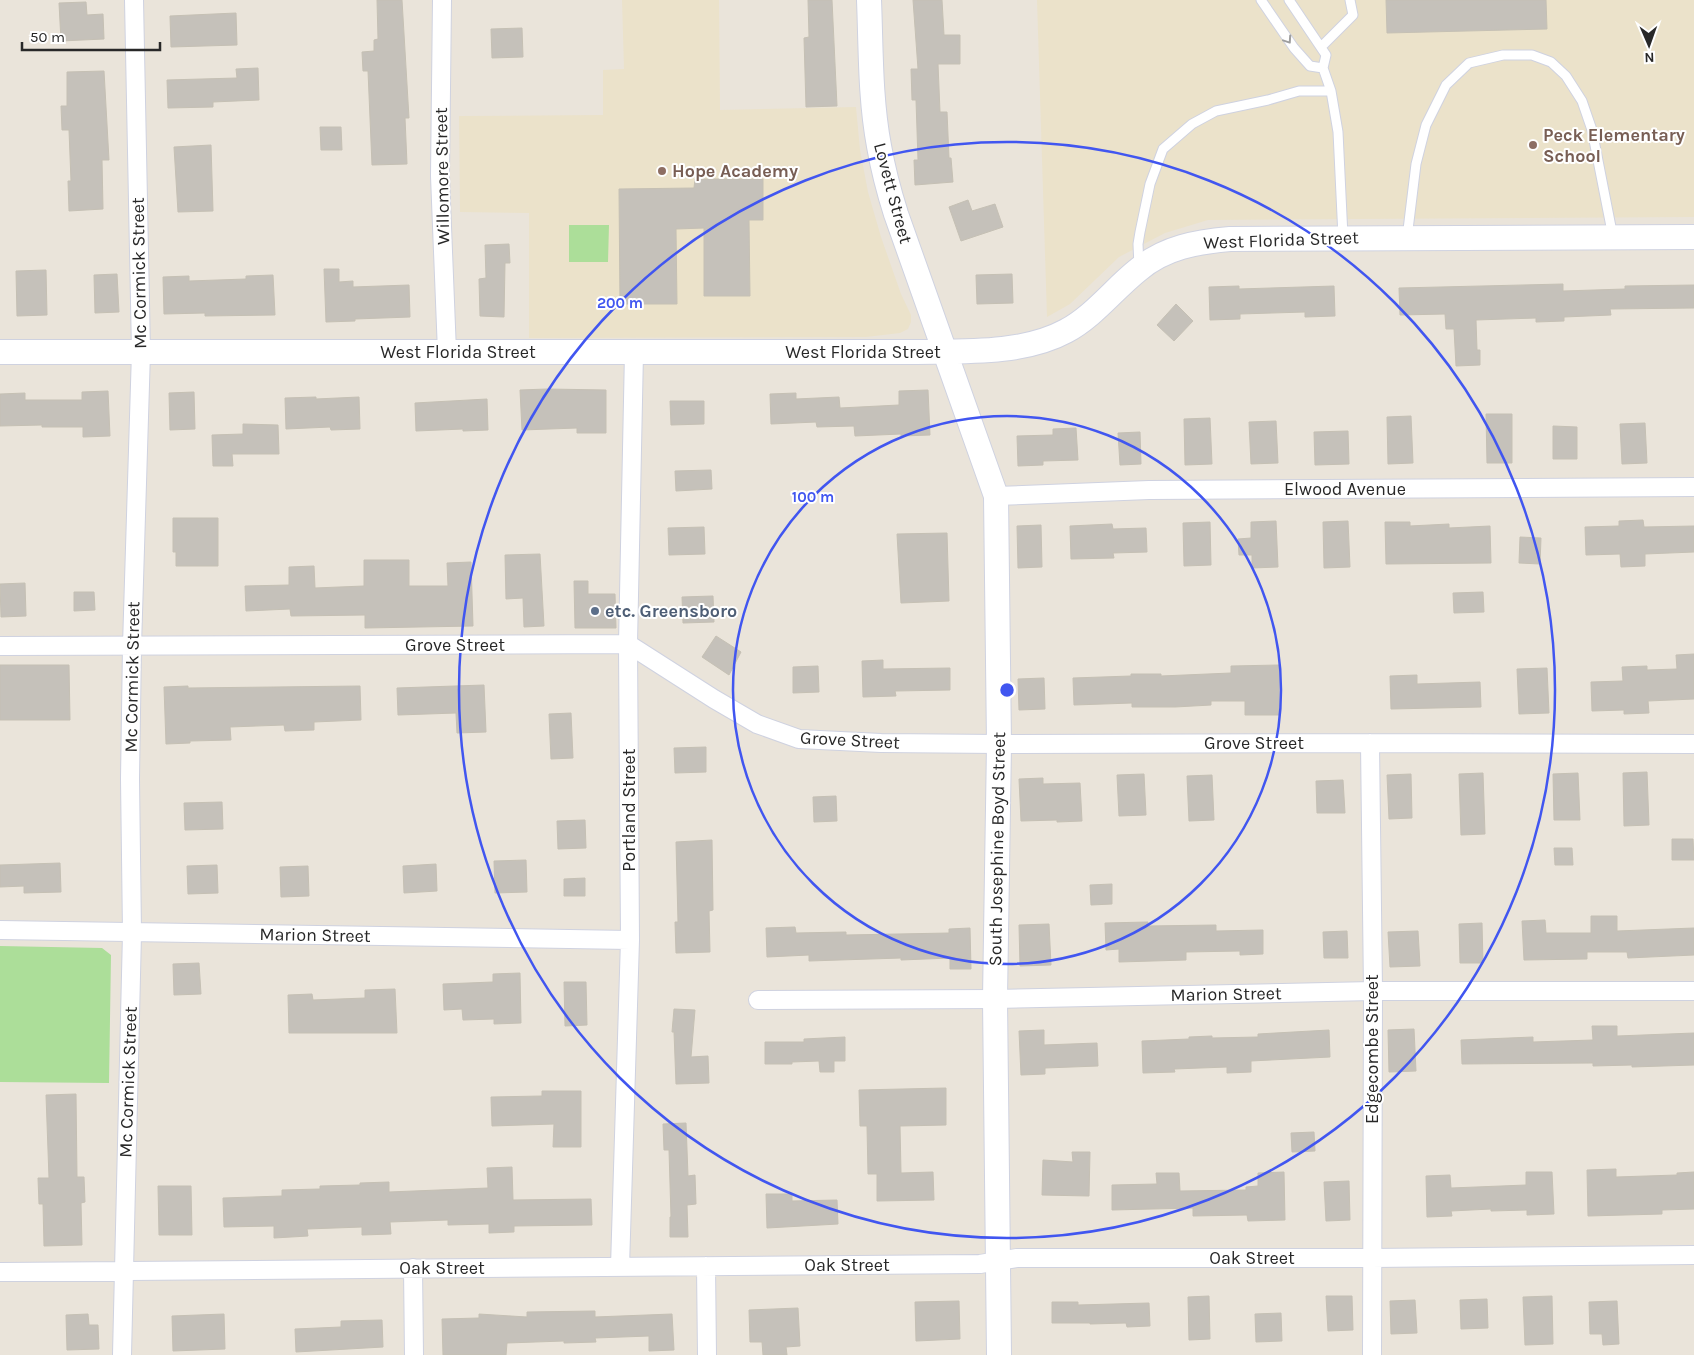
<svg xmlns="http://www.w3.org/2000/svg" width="1694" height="1355" viewBox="0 0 1694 1355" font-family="Karla,sans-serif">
<rect width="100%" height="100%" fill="#eae4da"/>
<!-- education -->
<path fill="#ebe2ca" d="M622 0H719L720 110 856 107 860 150 868 192 881 237 901 294 911 315V322L908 329 900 333 866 337 529 338V213L460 212 459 116 603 115V70L624 69Z
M1037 0H1694V217L1208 220 1165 233 1119 257 1070 304 1047 317Z"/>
<!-- green -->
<path fill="#acde99" d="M569 225H609L608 262H569Z
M0 946 102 948 111 955 109 1083 0 1082Z"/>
<!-- building -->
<path fill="#c5c1ba" stroke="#c5c0b4" d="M377 0H402L409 118H405L407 164 372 165 368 71H363L362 52 374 51V40L378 39Z
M808 0H832L837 106 806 107 804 38 809 37Z
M913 0H942L944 35H960V64H938L940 112H947L949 158H951L953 182 915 185 914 160H918L916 100H912L911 69H918Z
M1386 0H1546L1547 29 1387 33Z
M86 2 87 15 103 14 104 39 61 41 59 3Z
M236 13 237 45 171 47 170 16Z
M522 28 523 57 492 58 491 29Z
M258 68 259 100 213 102V107L168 108 167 80 237 78 236 69Z
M104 71 109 160H102L103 209 69 211 68 181H71L69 130H62L61 106H67V72Z
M320 127H341L342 150H321Z
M211 145 213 211 178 212 174 147Z
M695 179H763V220H749L750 296H704V228L676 229 677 304H620L619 189 694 188Z
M968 200 972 211 995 204 1003 227 961 241 949 207Z
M509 244 510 263H505L504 317 480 316 479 279 486 278 485 245Z
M324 269H339V282L353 281V287L409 285 410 317 355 319V321L326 322Z
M46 270 47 315 17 316 16 271Z
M117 274 119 312 95 313 94 275Z
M1012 274 1013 303 977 304 976 275Z
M273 275 275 315 205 316V313L164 314 163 277 189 276V281L246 279V276Z
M1563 284V291L1625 289V286L1694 285V308L1610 309 1611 315 1564 317V321L1536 322V318L1476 320 1477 350H1480V365L1456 366 1454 329H1446L1445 314 1400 315 1399 288Z
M1239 286V289L1334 286 1335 316 1305 317V312L1240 314V319L1210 320 1209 287Z
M1176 304 1193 321 1174 341 1157 325Z
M547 389 606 390V433H577V428L522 430 520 390Z
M928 390 930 435 901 436V434L855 436 854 426 817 427 816 422 771 424 770 394 796 393V399L839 397 840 408 899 405V391Z
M108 391 110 436 83 437V427H42V425L0 426V394L25 393V400H82V392Z
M194 392 195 429 170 430 169 393Z
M316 397V399L359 397 360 429 331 430 330 427 286 429 285 398Z
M487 399 488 430 463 431V429L416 431 415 403Z
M670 401H704V424L671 425Z
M1486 414H1512V463H1487Z
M1411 416 1413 463 1388 464 1387 417Z
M1210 418 1212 464 1185 465 1184 419Z
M1276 421 1278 463 1251 464 1249 422Z
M1645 423 1647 463 1622 464 1620 424Z
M243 424 278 425 279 454H232L233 466H213L212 435 243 434Z
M1553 426 1577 427V459H1553Z
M1076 428 1078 460 1043 461V465L1018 466 1017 436 1053 435V429Z
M1348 431 1349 464 1315 465 1314 432Z
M1140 432 1141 464 1120 465 1118 433Z
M711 470 712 489 676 491 675 471Z
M173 518H218V566H176V552H173Z
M1643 520 1644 527 1694 526V552L1645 554V566L1621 567 1620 554 1586 555 1585 527 1619 526V521Z
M1276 521 1278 567 1252 568V555H1239L1238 539 1251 538V522Z
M1348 521 1350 567 1324 568 1323 522Z
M1210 522 1211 565 1184 566 1183 523Z
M1385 522H1410V526L1449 524V528L1490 526 1491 563 1386 564Z
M1112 524 1113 529 1146 528 1147 552 1113 553 1114 558 1071 559 1070 526Z
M1041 525 1042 567 1018 568 1017 526Z
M704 527 705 554 669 555 668 528Z
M947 533 949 601 901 603 897 534Z
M1520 537 1541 538 1540 564 1519 563Z
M540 554 544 626 524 627 523 598 506 599 505 555Z
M364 560H409V586H448L447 563 471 562 473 626 365 628V615L291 616 290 609 246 611 245 586 289 585V567L314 566 315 588 364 586Z
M574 581H588V594H615L616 628H575Z
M25 583 26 616 1 617 0 584Z
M74 592H94L95 610 74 611Z
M1483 592 1484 612 1454 613 1453 593Z
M713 596 714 622 683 623 682 597Z
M716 636 741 652 729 675 702 657Z
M1694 654V699L1648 701 1649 713 1624 714V710L1592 711 1591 682 1623 681 1622 667 1647 666V670L1677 669 1676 655Z
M883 660V669L950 668V690L895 691 896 696 863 697 862 661Z
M0 665H69L70 720H0Z
M1279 665V715H1245V701H1211V705L1175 707H1132V703L1074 705 1073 678 1131 676V674H1161V676L1231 673V666Z
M818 666 819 692 793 693V667Z
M1547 668 1549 713 1519 714 1517 669Z
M1417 675V684L1480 682 1481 707 1391 709 1390 676Z
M1044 678 1045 709 1019 710 1018 679Z
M484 685 486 732 457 733 456 713 398 715 397 688Z
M188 686V688L360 686 361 720 314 722V730L285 731 284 725 230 727 231 740 190 741V743L166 744 164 687Z
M571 713 573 758 551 759 549 714Z
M706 747V772L675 773 674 748Z
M1647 772 1649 825 1624 826 1623 773Z
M1483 773 1485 834 1461 835 1459 774Z
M1578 773 1580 820H1554L1553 774Z
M1144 774 1146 815 1119 816 1117 775Z
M1411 774 1412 818 1389 819 1387 775Z
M1212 775 1214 820 1189 821 1187 776Z
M1043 778V784L1080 783 1082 821 1057 822V820L1021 821 1019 779Z
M1343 780 1345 813H1317L1316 781Z
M836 796 837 821 814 822 813 797Z
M222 802 223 829 185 830 184 803Z
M585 820 586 848 558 849 557 821Z
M1672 839H1693L1694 860H1672Z
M712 840 713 910 709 911 710 952 676 953 675 922H678L676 842Z
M1554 848H1572L1573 865H1555Z
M526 860 527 892 495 893 494 861Z
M60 863 61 892 24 893V886L0 887V865Z
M436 864 437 891 404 893 403 866Z
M217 865 218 893 188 894 187 866Z
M308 866 309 896 281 897 280 867Z
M585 878V896H564V879Z
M1112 884V904L1091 905 1090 885Z
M1591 916H1617V931L1694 928V955L1628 958 1627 952H1587V959L1524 960 1522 921 1545 920 1546 933H1591Z
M1148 922V926L1216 925V931L1263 930V954L1240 955V951L1186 952V960L1119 962V949L1106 950 1105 923Z
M1482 923 1483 963H1460L1459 924Z
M1049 924 1051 965 1020 966 1019 925Z
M795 927 796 933 846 932V935L949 933V929L970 928 971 969H950V958L901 960V958L809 961V955L767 957 766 928Z
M1347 931 1348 958H1324L1323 932Z
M1418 931 1420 966 1390 967 1388 932Z
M199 963 201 994 174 995 173 964Z
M520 973 521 1023 494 1024V1019L463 1020 462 1009 444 1010 443 984 493 982V974Z
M564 982H586L587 1025 565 1026Z
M395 989 397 1033H289L288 995 312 994 313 1000 365 998V990Z
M674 1009 695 1010 691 1057 708 1056 709 1083 676 1084 674 1032H672Z
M1592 1026H1617V1036L1694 1033V1065L1632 1067V1065L1593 1066V1063L1462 1064 1461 1040 1533 1037V1042L1593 1040Z
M1414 1029 1416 1071 1389 1072 1388 1030Z
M1044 1030V1045L1097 1043 1098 1066 1045 1068V1074L1021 1075 1019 1031Z
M1329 1030 1330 1057 1251 1061V1072L1227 1073V1067L1174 1069 1175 1072 1143 1073 1142 1041 1189 1039V1037L1212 1036V1038L1258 1037V1034Z
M845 1037V1061H834V1072H820L819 1061 792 1062V1064H765V1042H804V1039Z
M946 1088V1125L900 1126 901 1173 933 1172 934 1200 877 1201V1174H868L867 1126H860L859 1090Z
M542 1091H581V1147H553L554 1124 492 1126 491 1097 542 1096Z
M76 1094 77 1177H84L85 1202 81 1203 82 1245 44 1246 43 1204H39L38 1178H49L46 1095Z
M686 1123 688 1176 695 1175 696 1204 687 1205 688 1237H670V1217H671L669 1150H664L663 1124Z
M1314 1132 1315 1151 1292 1152 1291 1133Z
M1072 1152H1090L1089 1196 1042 1195 1043 1160 1073 1162Z
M512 1167 513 1200 591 1199 592 1225 514 1226V1232L489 1233V1224L448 1225V1220L390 1222 391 1234 362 1235V1227L307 1229 308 1236 274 1238V1226L224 1227 223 1198 282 1196V1190L320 1189V1186L360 1185V1183L389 1182V1192L488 1188 487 1168Z
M1616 1169V1177L1677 1175V1173L1694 1172V1209L1662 1210V1214L1588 1216 1587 1170Z
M1284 1172 1285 1220 1248 1221 1247 1215 1193 1216V1208L1112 1210V1185L1157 1184 1156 1173H1179L1180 1191 1246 1190V1187L1258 1186V1173Z
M1526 1172H1552L1554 1214 1527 1215V1210L1491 1211V1209L1451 1211 1452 1216 1427 1217 1426 1176 1450 1175 1451 1188 1526 1185Z
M1349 1181 1350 1220 1326 1221 1324 1182Z
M158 1186H191L192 1235H159Z
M766 1194H792V1201L837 1200 838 1224 767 1228Z
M1209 1296 1210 1339 1189 1340 1188 1297Z
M1326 1296H1352L1353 1330 1328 1331Z
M1552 1296 1553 1344 1525 1345 1523 1297Z
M1487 1299 1488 1328 1461 1329 1460 1300Z
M1415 1300 1417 1333 1391 1334 1390 1301Z
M959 1301 960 1339 916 1341 915 1302Z
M1617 1301 1619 1344 1603 1345 1602 1334H1590L1589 1302Z
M1052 1302H1078V1305L1149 1303 1150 1326 1127 1327 1126 1323 1090 1324V1323H1052Z
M798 1308 800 1346 786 1347 787 1355H763L762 1342H750L749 1310Z
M595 1311V1317L672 1314 674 1350 649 1351V1336L595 1338 596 1342 564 1343V1341L507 1343 506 1355H443L442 1319 479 1318V1314L527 1317V1312Z
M1281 1313 1282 1341 1256 1342 1255 1314Z
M88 1314 89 1325H98L99 1349 67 1350 66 1315Z
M224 1314 225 1349 173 1351 172 1316Z
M382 1320 383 1347 296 1352 295 1329 341 1327V1321Z"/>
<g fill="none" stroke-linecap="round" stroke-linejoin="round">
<defs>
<path id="lane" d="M1261 0 1294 48 1310 66 1323 68 1326 55 1289 0
M1321 47 1353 15 1350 0
M1323 68 1331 91
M1407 238 1416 164 1426 125 1446 85 1469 63 1503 55H1532L1551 62 1566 76 1582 101 1592 130 1613 237
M1139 267 1138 244 1140 232 1150 184 1163 149 1192 124 1216 111 1268 100 1299 91H1331L1338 132 1343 237"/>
<path id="street" d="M442 0 440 176 447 352
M996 496 1149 490 1694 487
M0 646 628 644 714 699 757 724 799 739 881 743 999 744 1370 743 1694 744
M1370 743 1373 991 1372 1355
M0 930 630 940
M758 1000 995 999 1373 991H1694
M706 1266 707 1355
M620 1267 630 940 628 644 634 352
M413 1268 414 1355
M0 1272 980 1264 1017 1258H1371L1694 1255
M122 1355 132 933 130 779 132 646 141 352 134 0"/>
<path id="secondary" d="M869 0C871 49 870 98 879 146 883 169 889 192 896 214L996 496 999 744 995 999 999 1355
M0 352H912C960 351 1022 355 1066 331 1094 316 1114 289 1138 270 1165 247 1197 242 1230 239L1694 237"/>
</defs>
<!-- lane casing -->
<use href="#lane" stroke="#cfd2e0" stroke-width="11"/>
<!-- street casing -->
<use href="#street" stroke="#cfd2e0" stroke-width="20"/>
<!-- secondary casing -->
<use href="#secondary" stroke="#cfd2e0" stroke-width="26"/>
<!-- lane -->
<use href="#lane" stroke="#fff" stroke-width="9"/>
<!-- street -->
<use href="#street" stroke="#fff" stroke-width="18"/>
<!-- secondary -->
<use href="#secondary" stroke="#fff" stroke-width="24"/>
</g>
<!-- one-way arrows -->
<defs><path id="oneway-chevron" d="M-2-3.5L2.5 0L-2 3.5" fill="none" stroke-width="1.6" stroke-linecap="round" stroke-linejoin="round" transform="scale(1.25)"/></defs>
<use stroke="#9e9e9e" href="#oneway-chevron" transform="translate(1288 40) rotate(56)"/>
<!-- distance rings -->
<g fill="none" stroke="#4156f0" stroke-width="2.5">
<circle cx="1007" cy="690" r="274"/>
<circle cx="1007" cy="690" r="548"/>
</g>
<!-- markers -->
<g fill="#8d6e63" stroke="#fff" stroke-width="2">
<circle cx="1533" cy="145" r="5"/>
<circle cx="662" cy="171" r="5"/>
</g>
<circle fill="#5c6f8a" stroke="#fff" stroke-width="2" cx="595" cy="611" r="5"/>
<g text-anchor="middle" stroke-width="4" stroke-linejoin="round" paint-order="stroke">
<!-- education labels -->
<g font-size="18" font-weight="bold" fill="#785e54" stroke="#fff" text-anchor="start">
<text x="1543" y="141">Peck Elementary<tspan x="1543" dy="21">School</tspan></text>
<text x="672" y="177">Hope Academy</text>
</g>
<!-- street labels -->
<g font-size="18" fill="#282828" stroke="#fff">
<text transform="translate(442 176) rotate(-91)" y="6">Willomore Street</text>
<text transform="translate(893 193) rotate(75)" y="6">Lovett Street</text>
<text transform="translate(1281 240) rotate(-2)" y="6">West Florida Street</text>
<text transform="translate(139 273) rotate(-91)" y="6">Mc Cormick Street</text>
<text x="458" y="358">West Florida Street</text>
<text x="863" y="358">West Florida Street</text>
<text x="1345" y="495">Elwood Avenue</text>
<text x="455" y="651">Grove Street</text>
<text transform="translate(132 677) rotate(-89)" y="6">Mc Cormick Street</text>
<text transform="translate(850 740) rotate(3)" y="6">Grove Street</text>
<text x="1254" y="749">Grove Street</text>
<text transform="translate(629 810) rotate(-90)" y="6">Portland Street</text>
<text transform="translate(997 849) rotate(-89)" y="6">South Josephine Boyd Street</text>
<text transform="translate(315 935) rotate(1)" y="6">Marion Street</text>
<text transform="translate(1226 994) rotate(-1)" y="6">Marion Street</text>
<text transform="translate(1372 1049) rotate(-90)" y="6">Edgecombe Street</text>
<text transform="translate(128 1082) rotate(-88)" y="6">Mc Cormick Street</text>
<text x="1252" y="1264">Oak Street</text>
<text x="847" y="1271">Oak Street</text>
<text x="442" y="1274">Oak Street</text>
</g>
<!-- service labels -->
<g font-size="18" font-weight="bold" fill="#4e5e75" stroke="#fff" text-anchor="start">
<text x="605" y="617">etc. Greensboro</text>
</g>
</g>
<circle cx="1007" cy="690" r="8" fill="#4156f0" stroke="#fff" stroke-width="2.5"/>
<g font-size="15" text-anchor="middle" font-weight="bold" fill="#4156f0" stroke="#fff" stroke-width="4" stroke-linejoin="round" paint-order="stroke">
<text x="620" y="308">200 m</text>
<text x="813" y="502">100 m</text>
</g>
<!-- north arrow -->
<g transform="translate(1649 45) rotate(178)" stroke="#ffffff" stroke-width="4" paint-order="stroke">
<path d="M0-4L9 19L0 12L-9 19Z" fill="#282828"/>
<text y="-8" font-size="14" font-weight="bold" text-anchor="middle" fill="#282828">N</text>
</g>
<!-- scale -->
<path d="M22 42v8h138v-8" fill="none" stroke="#282828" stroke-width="2.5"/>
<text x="30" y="42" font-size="15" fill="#282828" stroke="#ffffff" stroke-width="4" paint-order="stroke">50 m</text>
</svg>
